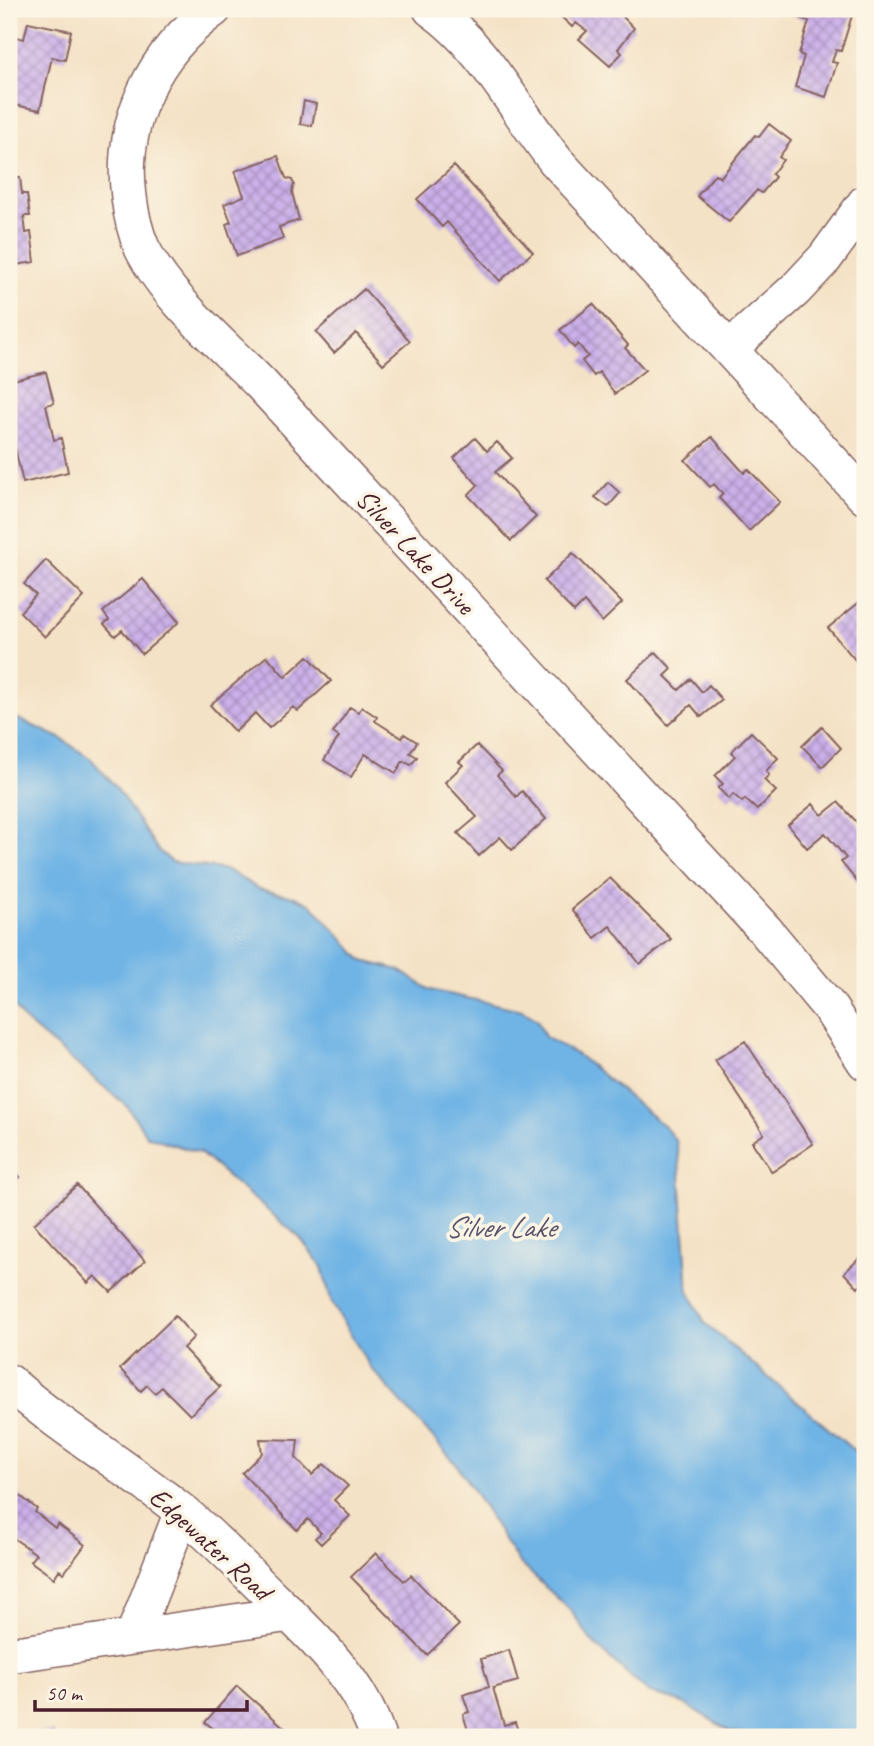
<svg xmlns="http://www.w3.org/2000/svg" width="874" height="1746" viewBox="0 0 874 1746" font-family="Caveat,sans-serif">
<defs>
<pattern id="building-cross-hatch" width="8" height="8" patternUnits="userSpaceOnUse" patternTransform="scale(1.75)"><rect width="8" height="8" fill="#cbb0e9"/><path d="M0 0l8 8M0 8l8-8" fill="none" stroke="#a78fbd"/></pattern>
</defs>
<rect width="100%" height="100%" fill="#fcf5e5"/>
<filter id="ink" filterUnits="userSpaceOnUse"><feTurbulence type="fractalNoise" baseFrequency=".0143" numOctaves="2"/><feDisplacementMap in="SourceGraphic" scale="14" xChannelSelector="R" yChannelSelector="G"/><feConvolveMatrix kernelMatrix="1 2 1 2 8 2 1 2 1" color-interpolation-filters="sRGB"/></filter>
<filter id="wash" filterUnits="userSpaceOnUse"><feTurbulence type="fractalNoise" baseFrequency=".00686" numOctaves="4" result="noise"/><feDisplacementMap in="SourceGraphic" scale="28" xChannelSelector="R" yChannelSelector="G"/><feGaussianBlur stdDeviation="1.57" result="paint"/><feColorMatrix in="noise" values="0 0 0 0 0 0 0 0 0 0 0 0 0 0 0 0 0 1.4 0 .05"/><feComposite in="paint" operator="in"/></filter>
<g filter="url(#wash)">
<rect width="100%" height="100%" fill="#f4e2c6"/>
<!-- water -->
<path fill="#6fb4e5" stroke="#5c6a88" stroke-width="2" d="M9 715 60 738 91 759 116 787 158 850 172 862 227 870 259 889 295 897 312 905 363 961 399 970 430 990 522 1010 537 1020 545 1037 578 1055 664 1126 676 1141 679 1159 688 1290 705 1323 865 1460V1737H770L731 1732 683 1703 648 1692 592 1642 571 1611 517 1560 457 1465 370 1367 332 1303 322 1267 299 1237 200 1153 147 1136 126 1105 25 1021 9 1000Z"/>
<g id="blocks">
<!-- building -->
<path fill="url(#building-cross-hatch)" d="M553 9H628L629 10 623 17 634 28 618 49 622 53 610 66 579 39 587 31 576 23 572 27Z
M799 9H854L841 51 836 50 832 62 837 63 826 97 795 87 804 56 799 54 809 21 796 17Z
M28 22 71 31 65 60 52 57 40 110 9 104V35L24 39Z
M304 101 316 104 312 126 300 124Z
M769 124 791 141 779 157 783 160 772 174 775 177 762 193 757 190 729 222 697 196 715 174 720 178 755 135 759 137Z
M278 156 286 178 292 180 294 184 292 192 299 220 279 227 283 239 237 256 226 224 231 222 224 204 244 196 235 171Z
M454 166 533 252 500 281 447 222 442 227 417 199Z
M20 177 22 194H27L30 216H24L26 233 31 232 35 262 9 266V179Z
M364 289 410 341 383 364 356 333 334 353 316 332Z
M593 304 628 345 625 348 645 370 615 394 599 372 594 376 582 361 588 356 578 344 574 348 560 330Z
M46 372 54 403 46 405 54 440 61 438 68 472 23 483 9 422V381Z
M712 437 744 473 748 469 780 502 749 531 719 498 723 494 714 484 710 487 685 460Z
M475 438 487 451 497 442 512 458 495 472 536 517 511 541 468 495 478 485 454 458Z
M608 482 620 493 608 507 595 497Z
M573 553 622 603 602 622 584 602 574 612 544 581Z
M46 560 84 597 45 637 20 612 36 595 24 584Z
M143 579 179 622 142 654 122 630 115 636 104 624 109 620 103 612Z
M862 600 865 604V666L862 668 828 628Z
M656 652 672 669 665 676 679 690 691 679 702 692 709 685 722 700 701 717 691 705 668 725 627 679Z
M267 656 285 677 308 656 331 681 298 711 293 707 269 728 255 713 235 732 210 705Z
M350 707 358 712 362 707 377 717 375 721 402 738 404 734 417 742 410 753 417 757 411 765 403 761 396 773 365 754 351 777 324 760 339 737 333 733Z
M822 727 841 748 822 767 802 746Z
M751 732 778 758 766 771 769 775 764 780 776 791 757 810 745 799 742 802 733 794 729 799 718 788 723 784 715 776 735 756 731 752Z
M477 745 502 771 497 775 516 797 522 791 546 819 512 850 500 837 479 856 458 833 477 817 445 782 463 765 459 762Z
M838 802 865 831V877L858 883 841 862 846 858 825 833 807 848 788 825 813 804 822 815Z
M610 878 671 939 640 964 610 926 595 938 572 909Z
M745 1041 813 1144 772 1172 752 1142 764 1134 715 1060Z
M9 1165 20 1177 9 1188Z
M77 1185 145 1261 111 1292 95 1276 88 1283 34 1224Z
M865 1253V1285L863 1283 858 1288 844 1273Z
M175 1316 194 1337 183 1348 220 1387 190 1415 162 1387 155 1393 147 1385 141 1391 120 1369Z
M260 1439 298 1440 296 1458 312 1475 324 1464 348 1486 334 1500 350 1516 321 1544 315 1538 321 1533 308 1519 297 1530 242 1473 262 1453Z
M9 1487 37 1509 35 1512 55 1528 58 1524 85 1545 64 1573 59 1570 54 1578 30 1561 36 1554 9 1535Z
M376 1553 404 1581 411 1575 459 1625 427 1655 351 1577Z
M509 1650 518 1681 493 1688 504 1725 515 1722 520 1737H470L463 1714 469 1712 463 1695 489 1687 481 1659Z
M237 1686 295 1737H224L205 1722Z
M54 1731V1737H9V1735Z"/>
</g>
</g>
<g filter="url(#ink)">
<use href="#blocks" fill-opacity="0" stroke="#866361" stroke-width="2"/>
<g fill="none" stroke-linecap="round" stroke-linejoin="round">
<defs>
<path id="street" d="M214 9C154 52 119 122 129 197 131 214 135 232 142 248 167 299 221 343 261 384L765 930 829 1007 865 1062
M431 9C485 47 515 110 556 161L865 497
M729 349 795 290 825 258 865 203
M9 1382C62 1429 124 1465 180 1510 214 1537 245 1571 277 1602 317 1640 361 1683 378 1737
M133 1637 182 1512
M9 1655 290 1614"/>
</defs>
<!-- street casing -->
<use href="#street" stroke="#866361" stroke-width="38"/>
<!-- street -->
<use href="#street" stroke="#fff" stroke-width="35"/>
</g>
</g>
<g text-anchor="middle" stroke-width="7" stroke-linejoin="round" paint-order="stroke">
<!-- street labels -->
<g font-size="28" fill="#4a1f2b" stroke="#fcf5e5">
<text transform="translate(416 551) rotate(47)" y="10">Silver Lake Drive</text>
<text transform="translate(211 1543) rotate(42)" y="10">Edgewater Road</text>
</g>
<!-- water labels -->
<g font-size="30" font-style="italic" fill="#57536c" stroke="#fcf5e5">
<text x="500" y="1237">Silver Lake</text>
</g>
</g>
<!-- margin -->
<rect width="874" height="1746" fill="none" stroke="#fcf5e5" stroke-width="35"/>
<!-- scale -->
<path d="M35 1700v10h212v-10" fill="none" stroke="#4a1f2b" stroke-width="3.5"/>
<text x="46" y="1700" font-size="21" fill="#4a1f2b" stroke="#fcf5e5" stroke-width="5" paint-order="stroke">50 m</text>
</svg>
